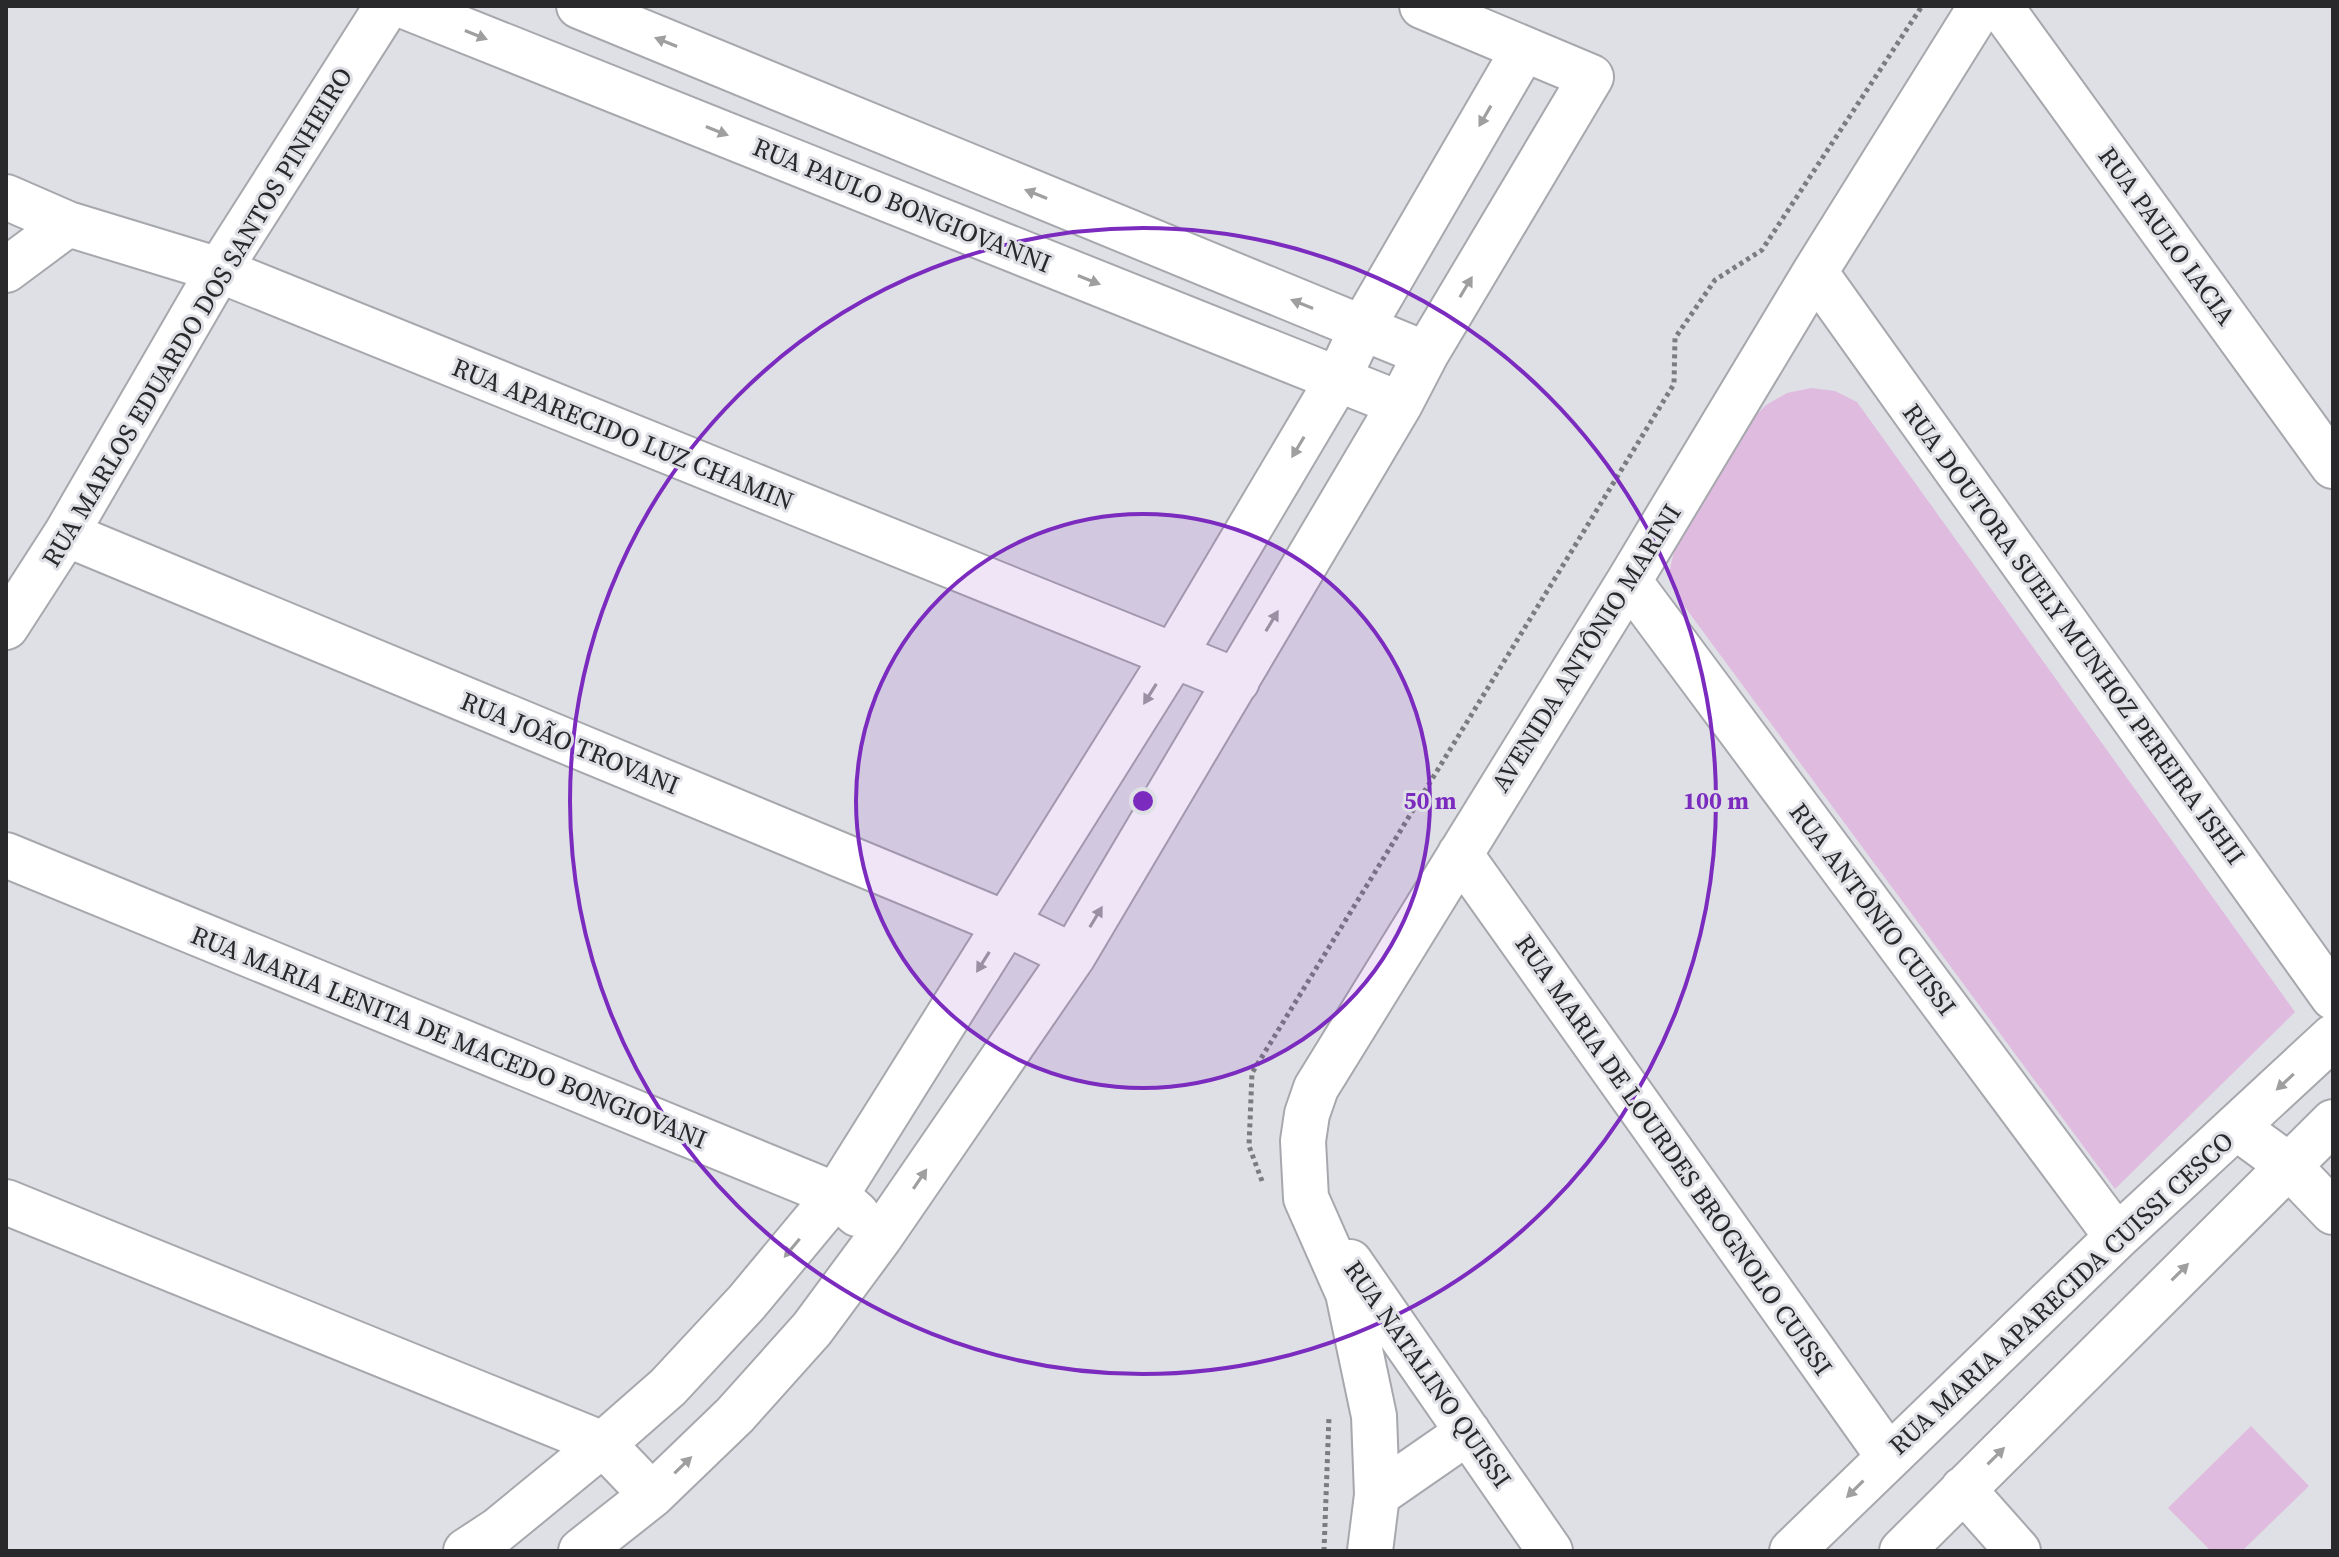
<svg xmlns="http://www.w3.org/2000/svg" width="2339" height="1557" viewBox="0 0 2339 1557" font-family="'Source Serif 4',serif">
<rect width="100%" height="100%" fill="#dfe0e5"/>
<!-- green -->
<path fill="#dfbbdf" d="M1811 388 1835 391 1857 402 2295 1012 2115 1189 1676 595 1669 573 1674 551 1757 414 1766 405 1787 393Z
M2251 1426 2309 1486 2242 1551H2211L2168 1508Z"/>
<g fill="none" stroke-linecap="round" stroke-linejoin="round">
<defs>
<path id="minor" d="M404 6 1400 404
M579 6 1426 354
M2000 6 2333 466
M6 197 68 224 219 270 1237 681
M6 270 68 224
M1815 272 2333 997
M66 534 1007 924 1073 956
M1629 581 2117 1237
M6 627 66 534 219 270 387 6
M1460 854 1888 1456
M6 855 836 1195 857 1214
M2236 1127 2288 1165 2333 1212
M6 1202 603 1444 652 1495
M1350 1262 1550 1551
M1963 1489 2018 1551
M1377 1495 1468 1432
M466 1551 498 1530 603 1444 668 1387 747 1302 836 1195 1173 657 1338 379 1362 328 1524 49
M581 1551 652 1495 735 1415 812 1329 880 1237 1073 956 1400 404 1426 354 1591 77 1422 6
M1370 1551 1377 1495 1374 1416 1348 1293 1306 1198 1303 1141 1307 1114 1316 1088 1629 581 1815 272 1981 6
M1792 1551 2117 1237 2333 1037
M1902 1551 2333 1122"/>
</defs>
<!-- minor casing -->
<use href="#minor" stroke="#a7a8ad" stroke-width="48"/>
<!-- path -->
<path stroke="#7c7c80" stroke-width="5" stroke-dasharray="4 4" stroke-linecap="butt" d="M1262 1181 1249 1146 1252 1073 1674 384 1675 338 1715 280 1762 250 1922 6
M1324 1551 1329 1416"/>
<!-- minor -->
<use href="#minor" stroke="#fff" stroke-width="44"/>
</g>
<!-- one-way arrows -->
<defs><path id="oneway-solid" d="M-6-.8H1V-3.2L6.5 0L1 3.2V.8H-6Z" transform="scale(2)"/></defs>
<g fill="#9f9fa0">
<use href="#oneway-solid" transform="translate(476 35) rotate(22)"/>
<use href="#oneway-solid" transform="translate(666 42) rotate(-158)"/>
<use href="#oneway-solid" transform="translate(1485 116) rotate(120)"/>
<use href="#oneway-solid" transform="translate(717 131) rotate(22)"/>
<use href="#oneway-solid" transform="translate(1036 194) rotate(-158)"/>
<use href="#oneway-solid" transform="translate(1089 280) rotate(22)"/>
<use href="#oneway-solid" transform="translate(1466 287) rotate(-59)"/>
<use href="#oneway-solid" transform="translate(1302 304) rotate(-158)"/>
<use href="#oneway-solid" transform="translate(1298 447) rotate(121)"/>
<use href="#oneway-solid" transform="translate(1272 621) rotate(-59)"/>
<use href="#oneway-solid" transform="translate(1150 694) rotate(122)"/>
<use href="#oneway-solid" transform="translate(1096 917) rotate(-59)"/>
<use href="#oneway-solid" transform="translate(983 962) rotate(122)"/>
<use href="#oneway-solid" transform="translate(2285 1082) rotate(137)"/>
<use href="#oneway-solid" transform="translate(920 1179) rotate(-56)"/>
<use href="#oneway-solid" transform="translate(792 1248) rotate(130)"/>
<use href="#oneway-solid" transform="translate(2180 1272) rotate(-45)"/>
<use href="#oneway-solid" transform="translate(1996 1456) rotate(-45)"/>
<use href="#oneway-solid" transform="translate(683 1465) rotate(-44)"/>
<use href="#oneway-solid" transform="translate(1855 1489) rotate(135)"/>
</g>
<!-- distance rings -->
<circle cx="1143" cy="801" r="287" fill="#7b2cbf" fill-opacity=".12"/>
<g fill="none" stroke="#7b2cbf" stroke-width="4">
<circle cx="1143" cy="801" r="287"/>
<circle cx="1143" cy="801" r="573"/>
</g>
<g text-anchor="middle" stroke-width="6" stroke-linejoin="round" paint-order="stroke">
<!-- street labels -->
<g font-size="26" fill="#29292b" stroke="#dfe0e5">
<text transform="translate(902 205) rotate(22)" y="9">RUA PAULO BONGIOVANNI</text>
<text transform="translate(2167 236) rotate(54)" y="9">RUA PAULO IACIA</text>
<text transform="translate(197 317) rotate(-59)" y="9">RUA MARLOS EDUARDO DOS SANTOS PINHEIRO</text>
<text transform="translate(623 434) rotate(22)" y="9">RUA APARECIDO LUZ CHAMIN</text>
<text transform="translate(2074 634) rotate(54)" y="9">RUA DOUTORA SUELY MUNHOZ PEREIRA ISHII</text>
<text transform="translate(1586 648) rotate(-58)" y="9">AVENIDA ANTÔNIO MARINI</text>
<text transform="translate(570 743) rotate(22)" y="9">RUA JOÃO TROVANI</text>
<text transform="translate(1873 909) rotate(53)" y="9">RUA ANTÔNIO CUISSI</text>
<text transform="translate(449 1037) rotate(22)" y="9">RUA MARIA LENITA DE MACEDO BONGIOVANI</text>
<text transform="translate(1674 1155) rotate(55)" y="9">RUA MARIA DE LOURDES BROGNOLO CUISSI</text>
<text transform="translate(2061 1293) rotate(-43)" y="9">RUA MARIA APARECIDA CUISSI CESCO</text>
<text transform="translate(1428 1374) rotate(55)" y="9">RUA NATALINO QUISSI</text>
</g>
</g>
<circle cx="1143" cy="801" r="12" fill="#7b2cbf" stroke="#dfe0e5" stroke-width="4"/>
<g font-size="24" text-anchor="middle" font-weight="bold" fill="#7b2cbf" stroke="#dfe0e5" stroke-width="6" stroke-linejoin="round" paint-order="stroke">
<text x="1430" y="809">50 m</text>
<text x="1716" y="809">100 m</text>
</g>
<!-- border -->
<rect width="2339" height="1557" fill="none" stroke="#29292b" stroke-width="16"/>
</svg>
